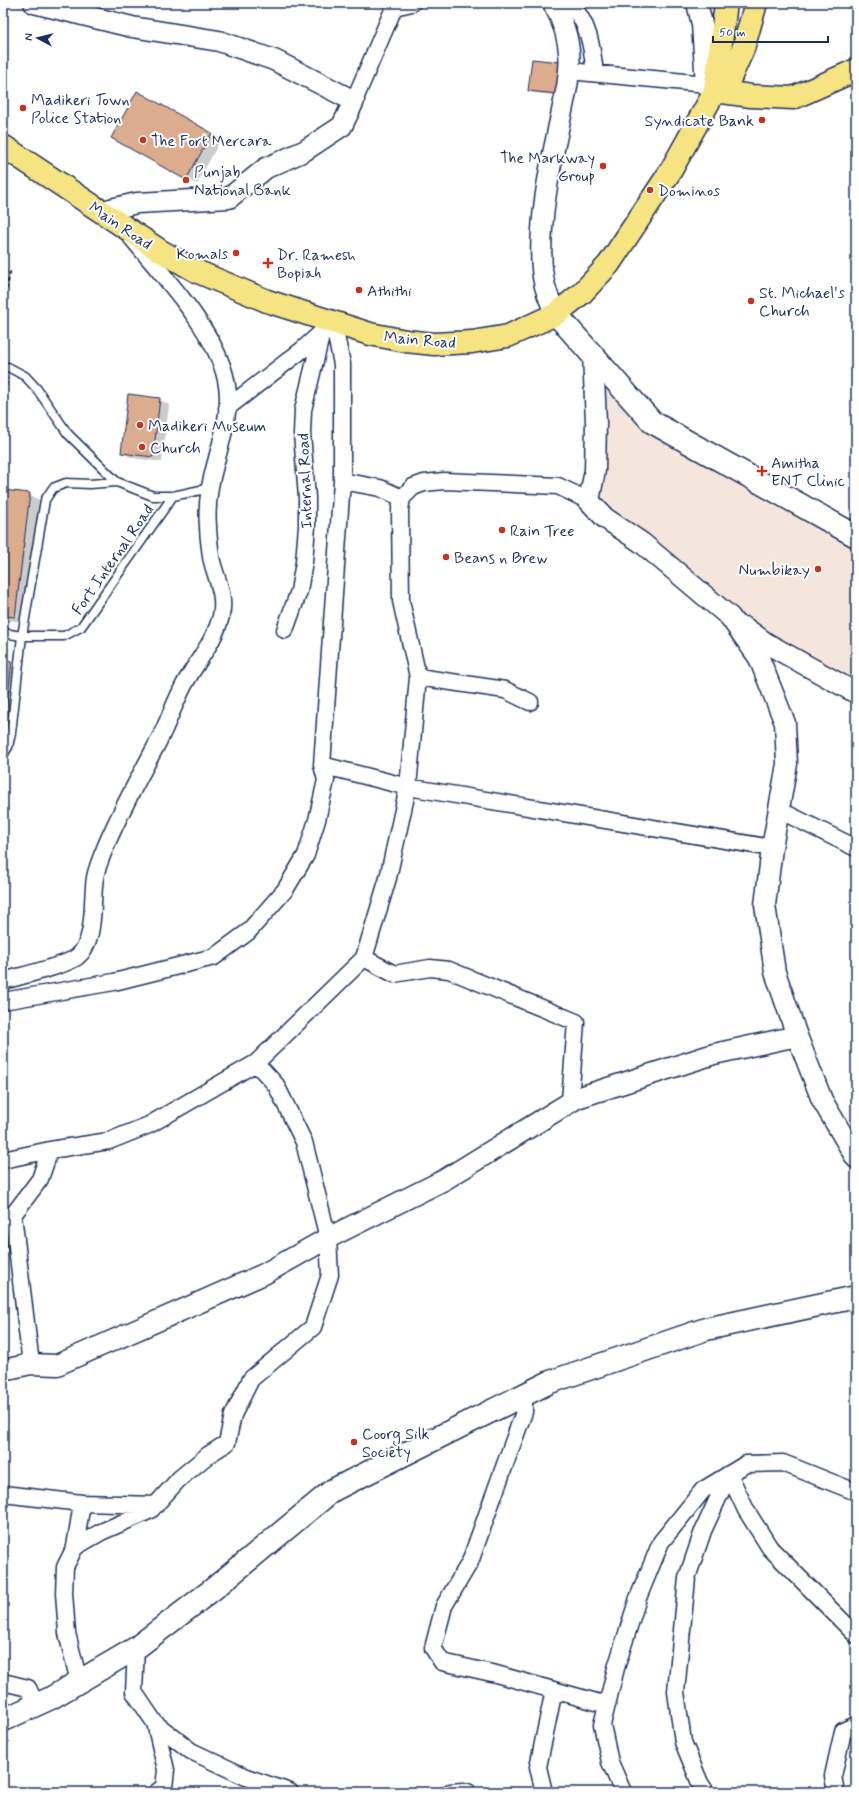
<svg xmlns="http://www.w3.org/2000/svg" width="859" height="1795" viewBox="0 0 859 1795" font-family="Mynerve,sans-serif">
<rect width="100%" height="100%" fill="#fff"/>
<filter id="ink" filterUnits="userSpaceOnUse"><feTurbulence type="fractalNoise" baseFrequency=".025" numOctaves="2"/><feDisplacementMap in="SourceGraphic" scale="8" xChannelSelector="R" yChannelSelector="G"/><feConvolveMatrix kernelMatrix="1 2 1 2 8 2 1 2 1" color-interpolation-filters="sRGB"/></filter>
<g filter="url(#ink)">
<!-- built -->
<path fill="#f4e6dd" d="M600 379 647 429 856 549V685L812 662 727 606 595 501Z"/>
<!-- shadow -->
<path fill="#0003" d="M533 60 563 96 534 93 530 91Z
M137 93 221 139 197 184 122 144Z
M159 399 169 405 162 462 132 458 122 452Z
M3 491 29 494 39 500 25 622 3 620Z
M3 662 12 663 21 668 12 743 4 742 3 753Z"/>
<!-- building -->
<path fill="#dcac8f" stroke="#1b2f5e" d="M532 59 561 62 558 94 528 91Z
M137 91 212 133 186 180 111 138Z
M128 394 160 398 153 457 121 453Z
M3 490 30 493 15 617 3 616Z
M3 661 12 662 3 734Z"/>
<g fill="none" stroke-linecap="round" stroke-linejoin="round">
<defs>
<path id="service" d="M3 367H8L25 376 37 389 68 434 117 482 153 496H173L210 488
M3 633 22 636 45 500 53 488 66 483 90 484 117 482
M3 755 8 747 11 733 22 636H64L81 627 173 496"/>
<path id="minor" d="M569 3C589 22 592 47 595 73
M394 7 412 3
M569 71 706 84
M354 101 396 3
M227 408 302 350 322 332
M342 481 380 488 402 498
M285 630 299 591 304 562 307 526V498L302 433 303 410 322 332
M418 677 505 690 530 702
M322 765 408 787 772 848
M779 810 856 848
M364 958 394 974 430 968 449 970 576 1022 570 1101
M3 981C20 976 65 966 77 957 97 941 91 900 95 878 96 870 100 861 103 853 118 815 138 780 157 744 167 725 174 704 184 685 196 662 215 641 221 616 226 594 215 577 211 557 210 547 208 536 208 526 207 514 208 499 210 487 216 454 234 414 226 380 216 331 163 276 131 237
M3 1001 114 982 214 957 248 932 285 890 306 855 317 820 326 780 322 765 342 481V364L333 322
M3 1160 50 1150
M13 1215 31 1364
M3 1223 13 1215 40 1179 50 1150 109 1141 149 1125 256 1063
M524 1395V1412L491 1503 470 1562 444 1606 433 1648 442 1662 496 1674 607 1705
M729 1474 746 1510 770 1548 856 1635
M3 1494 82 1503 75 1547
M82 1503 156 1505
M136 1648 134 1692 155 1723 191 1751 246 1777 290 1792
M3 1682 28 1688 36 1705
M79 1682 67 1633 64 1593 65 1567 75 1547 101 1532 151 1510 179 1479 208 1455 227 1443 233 1415 251 1379 313 1327 330 1275 328 1238 304 1142 276 1085 256 1063 364 958 388 878 408 787 418 677 401 601 400 510 402 498 413 487 424 483 444 481 558 486 589 501
M155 1723 166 1770 164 1787 157 1792
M450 1792 463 1791 468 1792
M544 1792 538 1767 554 1690
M623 1792 610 1762 602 1725 616 1668 638 1598 661 1542 703 1490 746 1464 783 1463 856 1492
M706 1792 700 1783 683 1742 676 1692 687 1578 703 1531 729 1474
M836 1792 833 1776 843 1731 856 1725"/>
<path id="tertiary" d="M34 3 132 27 219 41 274 60 354 101 342 126 304 151 266 168 229 198 137 203 102 211
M553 3C581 53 567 83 557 135 548 175 537 236 543 277 545 290 550 302 556 314
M697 3 702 24 706 84 715 91
M593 354 596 423 595 470 589 501 605 518 642 543 730 617 759 658 785 723 787 764 772 848 765 905 775 972 797 1036 822 1100 856 1158
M744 627 766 643 856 693
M3 1370 31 1364 57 1365 264 1274 328 1238 444 1180 577 1098 714 1054 797 1036"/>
<path id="secondary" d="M556 314 652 422 856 536
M3 1720 51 1698 136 1648 212 1590 333 1490 441 1436 550 1382 706 1329 856 1297"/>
<path id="primary" d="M3 146 159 250 196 271 267 301 370 334 406 341 434 344 472 342 508 336 556 314 582 293 609 264 670 172 715 91 731 76 743 49 756 3"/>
<path id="trunk" d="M726 3 715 91 751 96 793 98 856 70"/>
</defs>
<!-- service casing -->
<use href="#service" stroke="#1b2f5e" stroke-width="11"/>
<!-- minor casing -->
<use href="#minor" stroke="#1b2f5e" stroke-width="19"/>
<!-- tertiary casing -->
<use href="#tertiary" stroke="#1b2f5e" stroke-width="23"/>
<!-- secondary casing -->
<use href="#secondary" stroke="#1b2f5e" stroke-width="25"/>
<!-- primary casing -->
<use href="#primary" stroke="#1b2f5e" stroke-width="25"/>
<!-- trunk casing -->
<use href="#trunk" stroke="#1b2f5e" stroke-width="25"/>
<!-- path -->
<path stroke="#1b2f5e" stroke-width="2.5" stroke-dasharray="4 3" stroke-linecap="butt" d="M3 271 10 272 3 304
M3 407 7 378"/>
<!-- service -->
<use href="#service" stroke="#fff" stroke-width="8"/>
<!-- minor -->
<use href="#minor" stroke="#fff" stroke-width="16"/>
<!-- tertiary -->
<use href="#tertiary" stroke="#fff" stroke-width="20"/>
<!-- secondary -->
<use href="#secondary" stroke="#fff" stroke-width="22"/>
<!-- primary -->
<use href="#primary" stroke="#f6e381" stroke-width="22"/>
<!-- trunk -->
<use href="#trunk" stroke="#f6e381" stroke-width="22"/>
</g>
</g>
<!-- markers -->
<g fill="#c8321e" stroke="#fff" stroke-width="1.5">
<circle cx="23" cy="108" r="4"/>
<circle cx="762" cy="120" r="4"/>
<circle cx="143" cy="140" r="4"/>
<circle cx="603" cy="166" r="4"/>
<circle cx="186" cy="180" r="4"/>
<circle cx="650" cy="190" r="4"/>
<circle cx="236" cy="253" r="4"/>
<path d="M266 257h4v4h4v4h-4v4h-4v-4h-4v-4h4z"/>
<circle cx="359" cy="290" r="4"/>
<circle cx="751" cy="301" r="4"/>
<circle cx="140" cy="425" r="4"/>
<circle cx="142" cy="447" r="4"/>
<path d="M760 465h4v4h4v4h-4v4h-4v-4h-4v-4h4z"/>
<circle cx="502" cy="530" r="4"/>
<circle cx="446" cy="557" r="4"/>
<circle cx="818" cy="569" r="4"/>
<circle cx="354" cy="1442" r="4"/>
</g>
<g text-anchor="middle" stroke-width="4" stroke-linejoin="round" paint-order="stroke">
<!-- poi labels -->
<g font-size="16" fill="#1b2f5e" stroke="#fff" text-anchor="start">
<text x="31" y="105">Madikeri Town<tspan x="31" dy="18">Police Station</tspan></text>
<text x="754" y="126" text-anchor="end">Syndicate Bank</text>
<text x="151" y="146">The Fort Mercara</text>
<text x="595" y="163" text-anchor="end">The Markway<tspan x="595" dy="18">Group</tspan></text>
<text x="194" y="177">Punjab<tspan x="194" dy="18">National Bank</tspan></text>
<text x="658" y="196">Dominos</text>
<text x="228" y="259" text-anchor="end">Komals</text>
<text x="277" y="260">Dr. Ramesh<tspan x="277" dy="18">Bopiah</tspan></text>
<text x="367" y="296">Athithi</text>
<text x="759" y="298">St. Michael's<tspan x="759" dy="18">Church</tspan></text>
<text x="148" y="431">Madikeri Museum</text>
<text x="150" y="453">Church</text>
<text x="771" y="468">Amitha<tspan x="771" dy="18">ENT Clinic</tspan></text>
<text x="510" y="536">Rain Tree</text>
<text x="454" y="563">Beans n Brew</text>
<text x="810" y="575" text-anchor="end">Numbikay</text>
<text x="362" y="1439">Coorg Silk<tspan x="362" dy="18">Society</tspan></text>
</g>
<!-- street labels -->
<g font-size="16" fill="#1b2f5e" stroke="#fff">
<text transform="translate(121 225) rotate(34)" y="6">Main Road</text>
<text transform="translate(420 339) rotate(5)" y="6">Main Road</text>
<text transform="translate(304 481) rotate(-92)" y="6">Internal Road</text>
<text transform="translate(112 559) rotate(-55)" y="6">Fort Internal Road</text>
</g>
</g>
<!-- margin -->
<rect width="859" height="1795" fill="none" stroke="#fff" stroke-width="16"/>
<rect x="8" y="8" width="843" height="1779" fill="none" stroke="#1b2f5e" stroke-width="1.5" filter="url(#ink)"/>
<!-- north arrow -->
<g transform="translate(38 38) rotate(277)" stroke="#ffffff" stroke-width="3" paint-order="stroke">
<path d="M0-3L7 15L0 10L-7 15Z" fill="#1b2f5e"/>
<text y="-6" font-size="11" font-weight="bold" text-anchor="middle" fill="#1b2f5e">N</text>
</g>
<!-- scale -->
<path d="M713 36v6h115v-6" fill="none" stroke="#1b2f5e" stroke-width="2"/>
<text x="719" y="36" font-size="12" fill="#1b2f5e" stroke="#ffffff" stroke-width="3" paint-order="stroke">50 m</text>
</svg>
